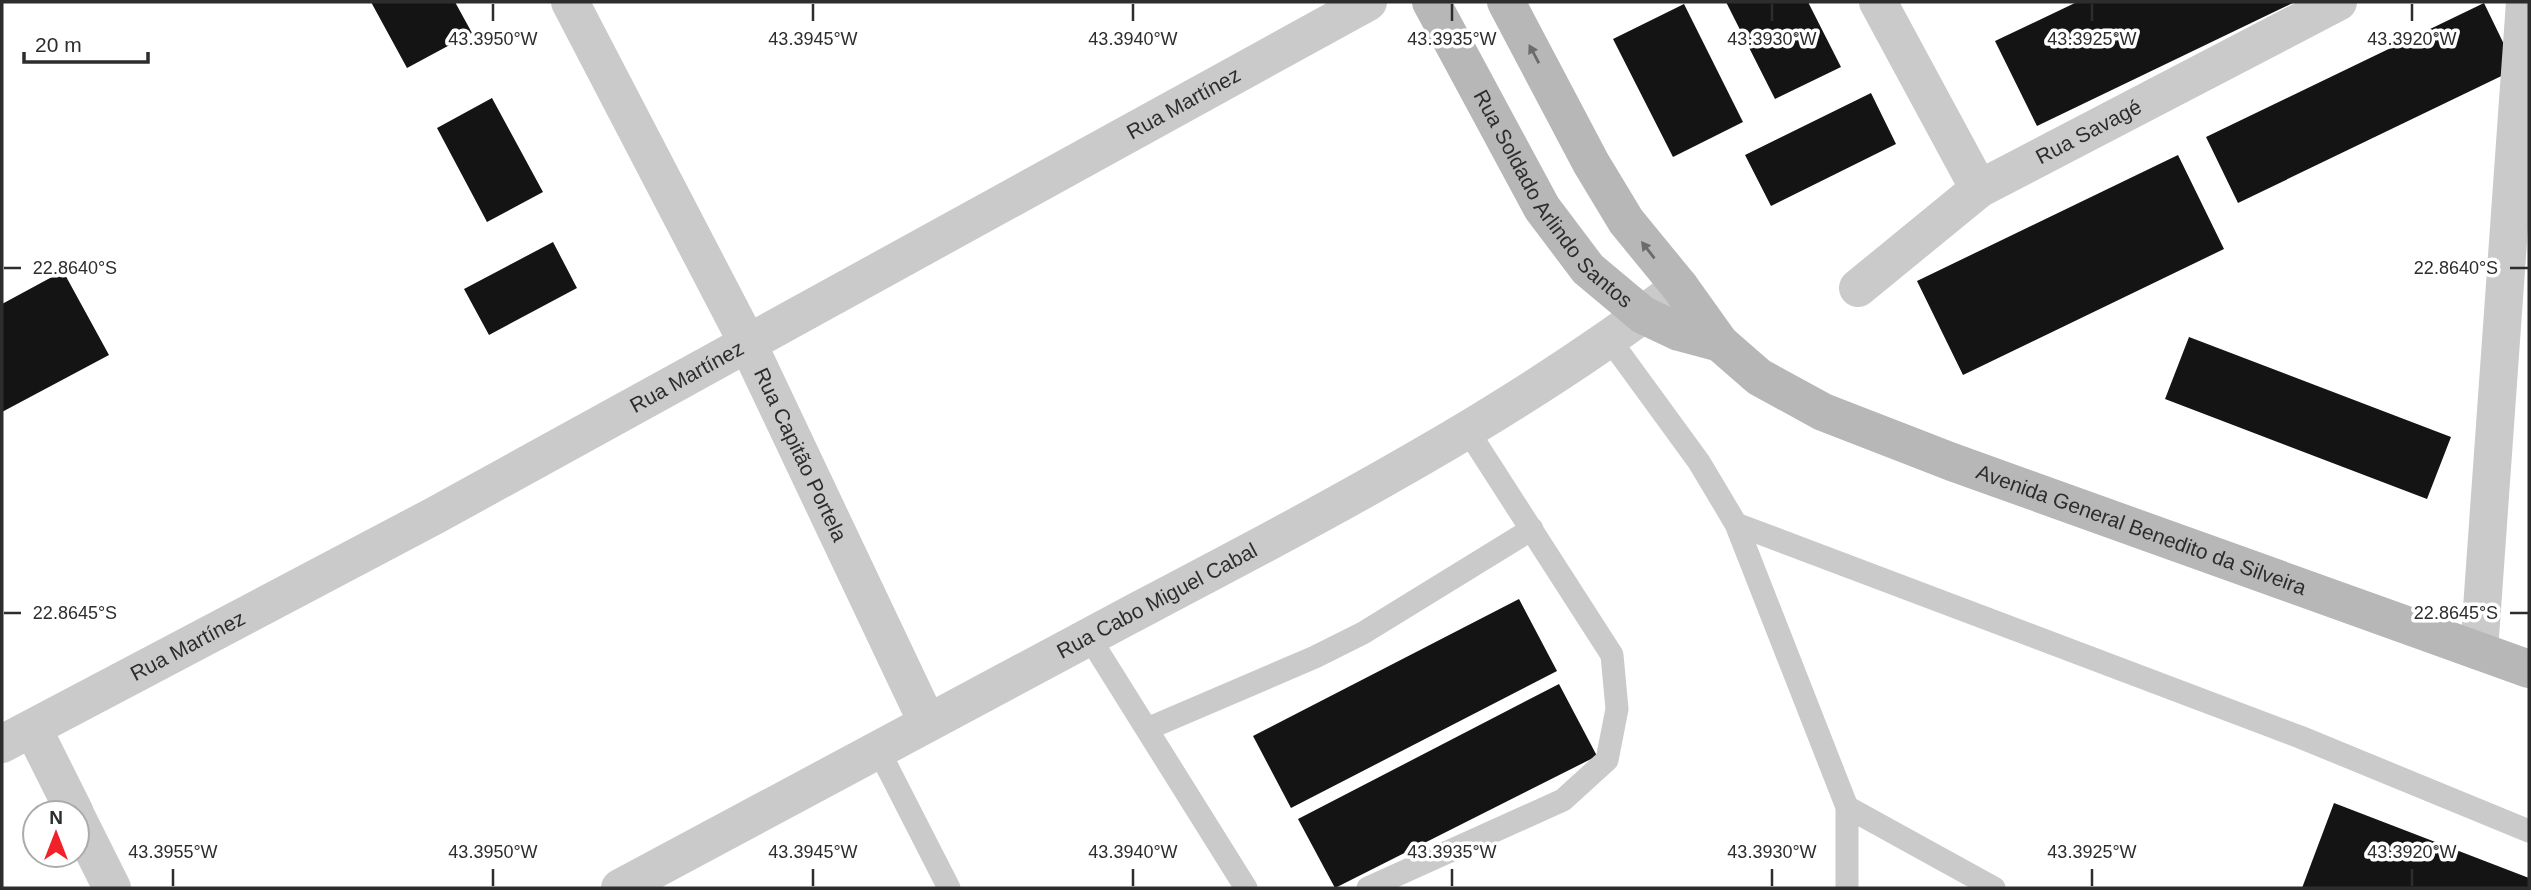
<svg xmlns="http://www.w3.org/2000/svg" width="2531" height="890" viewBox="0 0 2531 890" font-family="Helvetica,sans-serif">
<rect width="100%" height="100%" fill="#fff"/>
<!-- building -->
<path fill="#141414" d="M371 2H455L472 33 407 68Z
M1726 2H1808L1841 67 1775 99Z
M2077 2H2295L2037 126 1995 41Z
M2484 3 2516 69 2238 203 2206 137Z
M1684 4 1743 122 1673 157 1613 39Z
M1871 93 1896 144 1771 206 1745 155Z
M492 98 543 192 487 222 437 128Z
M2178 155 2224 249 1963 375 1917 281Z
M553 242 577 288 489 335 464 289Z
M63 271 109 355 2 412V304Z
M2189 337 2451 437 2427 499 2165 399Z
M1519 599 1557 671 1291 808 1253 736Z
M1559 684 1597 756 1335 888 1298 819Z
M2334 803 2529 878V888H2302Z"/>
<g fill="none" stroke-linecap="round" stroke-linejoin="round">
<!-- service -->
<path stroke="#cacaca" stroke-width="23" d="M1610 340 1699 462 1736 524 1847 807V888
M1736 524 2300 737 2529 831
M1089 637 1246 888
M1147 729 1315 657 1363 633 1532 529
M879 751 949 888
M1847 807 1994 888
M1368 888 1563 800 1607 760 1617 709 1612 655 1468 431"/>
<!-- minor -->
<g stroke="#cacaca" stroke-width="38">
<path id="s1" d="M570 2 747 342 927 722"/>
<path d="M1878 2 1979 189"/>
<path id="s2" d="M1858 288 1979 189 2338 2"/>
<path d="M2479 651 2525 2"/>
<path d="M33 729 75 813"/>
<path id="s3" d="M2 744 434 516 1368 2"/>
<path d="M77 818 112 888"/>
<path id="s4" d="M620 888C790 798 958 706 1128 616 1318 516 1509 417 1680 287"/>
</g>
<!-- secondary -->
<g stroke="#b7b7b7" stroke-width="38">
<path id="s5" d="M1431 2 1542 208 1588 269 1643 315 1679 332 1720 343"/>
<path id="s6" d="M1506 2 1591 163 1626 221 1680 287 1720 343 1759 377 1823 412 1952 462 2529 669"/>
</g>
</g>
<!-- one-way arrows -->
<defs><path id="oneway-solid" d="M-6-.8H1V-3.2L6.5 0L1 3.2V.8H-6Z" transform="scale(1.75)"/></defs>
<g fill="#6b6b6b">
<use href="#oneway-solid" transform="translate(1534 54) rotate(-118)"/>
<use href="#oneway-solid" transform="translate(1648 250) rotate(-128)"/>
</g>
<!-- ticks -->
<path fill="none" stroke="#2d2d2d" stroke-width="2.5" d="M493 4V21M813 4V21M1133 4V21M1452 4V21M1772 4V21M2092 4V21M2412 4V21M4 268H21M2510 268H2528M4 613H21M2510 613H2528M173 869V886M493 869V886M813 869V886M1133 869V886M1452 869V886M1772 869V886M2092 869V886M2412 869V886"/>
<g text-anchor="middle" stroke-width="7" stroke-linejoin="round" paint-order="stroke">
<!-- street labels -->
<g font-size="21" fill="#2d2d2d" stroke="#fff">
<text dy="7" stroke="none"><textPath href="#s3" startOffset="1344">Rua Martínez</textPath></text>
<text dy="7" stroke="none"><textPath href="#s2" startOffset="280">Rua Savagé</textPath></text>
<text dy="7" stroke="none"><textPath href="#s5" startOffset="233">Rua Soldado Arlindo Santos</textPath></text>
<text dy="7" stroke="none"><textPath href="#s3" startOffset="777">Rua Martínez</textPath></text>
<text dy="7" stroke="none"><textPath href="#s1" startOffset="508">Rua Capitão Portela</textPath></text>
<text dy="7" stroke="none"><textPath href="#s6" startOffset="868">Avenida General Benedito da Silveira</textPath></text>
<text dy="7" stroke="none"><textPath href="#s4" startOffset="609">Rua Cabo Miguel Cabal</textPath></text>
<text dy="7" stroke="none"><textPath href="#s3" startOffset="210">Rua Martínez</textPath></text>
</g>
</g>
<g font-size="18" text-anchor="middle" fill="#2d2d2d" stroke="#fff" stroke-width="7" stroke-linejoin="round" paint-order="stroke">
<text x="493" y="45">43.3950°W</text>
<text x="813" y="45">43.3945°W</text>
<text x="1133" y="45">43.3940°W</text>
<text x="1452" y="45">43.3935°W</text>
<text x="1772" y="45">43.3930°W</text>
<text x="2092" y="45">43.3925°W</text>
<text x="2412" y="45">43.3920°W</text>
<text x="75" y="274">22.8640°S</text>
<text x="2456" y="274">22.8640°S</text>
<text x="75" y="619">22.8645°S</text>
<text x="2456" y="619">22.8645°S</text>
<text x="173" y="858">43.3955°W</text>
<text x="493" y="858">43.3950°W</text>
<text x="813" y="858">43.3945°W</text>
<text x="1133" y="858">43.3940°W</text>
<text x="1452" y="858">43.3935°W</text>
<text x="1772" y="858">43.3930°W</text>
<text x="2092" y="858">43.3925°W</text>
<text x="2412" y="858">43.3920°W</text>
</g>
<!-- border -->
<rect width="2531" height="890" fill="none" stroke="#2d2d2d" stroke-width="7"/>
<!-- north arrow -->
<g transform="translate(56 834)"><circle r="33" fill="#ffffff" stroke="#ababab" stroke-width="2"/>
<path d="M0-5L12 26L0 18L-12 26Z" fill="#f22028"/>
<text y="-10" font-size="19" font-weight="bold" text-anchor="middle" fill="#2d2d2d">N</text>
</g>
<!-- scale -->
<path d="M24 52v10h124v-10" fill="none" stroke="#2d2d2d" stroke-width="3.5"/>
<text x="35" y="52" font-size="21" fill="#2d2d2d" stroke="#ffffff" stroke-width="5" paint-order="stroke">20 m</text>
</svg>
